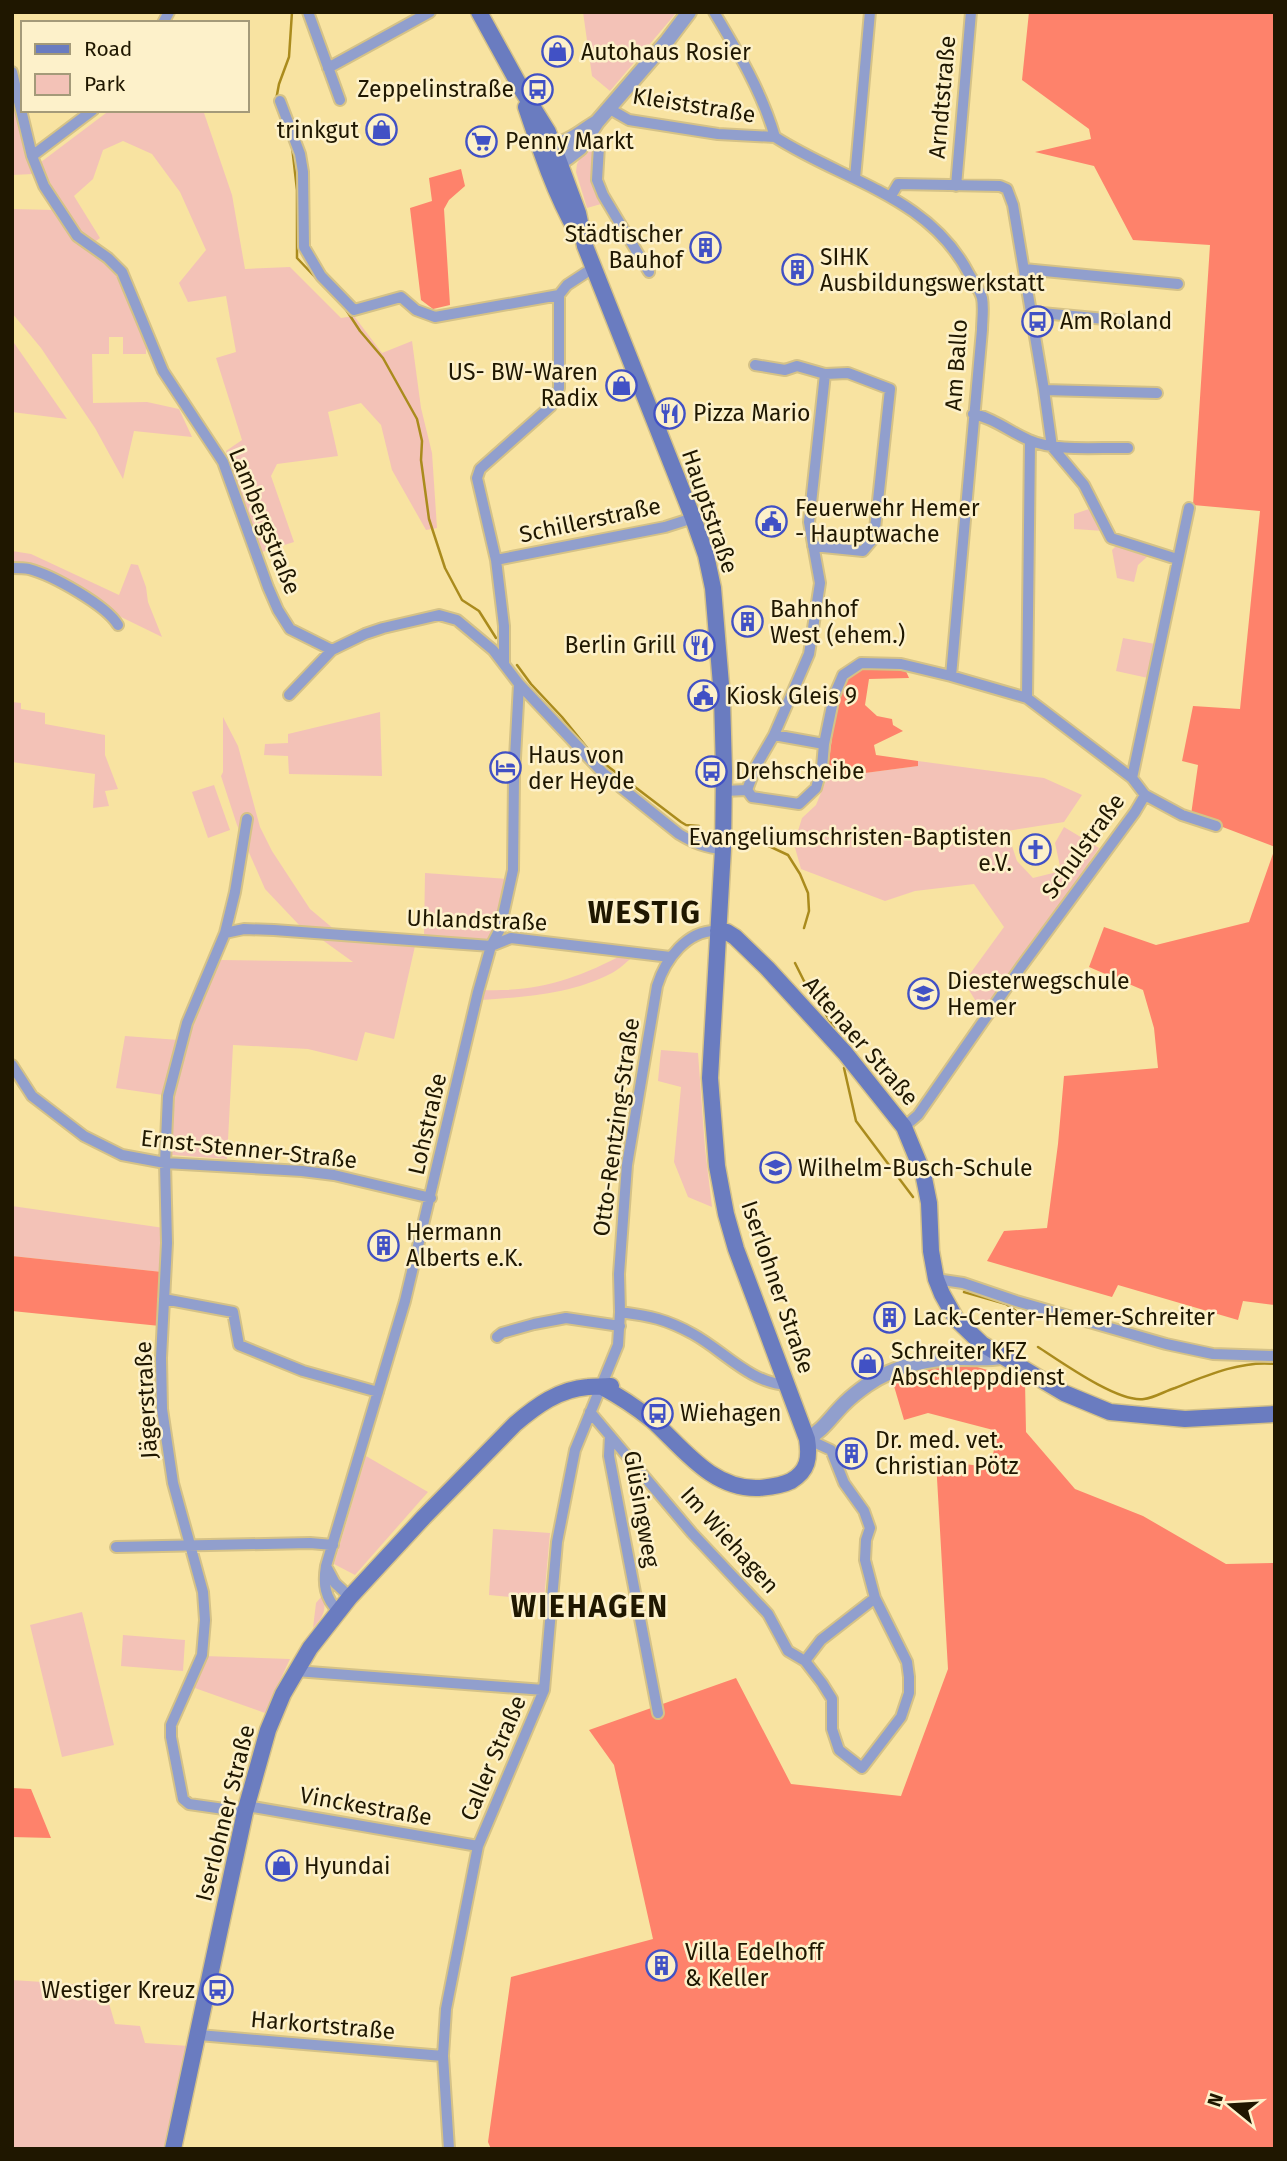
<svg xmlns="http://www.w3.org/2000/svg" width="1287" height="2161" viewBox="0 0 1287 2161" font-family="'Fira Sans',sans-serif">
<rect width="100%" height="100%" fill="#f8e3a1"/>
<!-- green -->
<path fill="#f3c2b7" d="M583 12H677L610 91 592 76Z
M12 89 33 174 12 175Z
M110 110H203L232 195 245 269 290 267 341 318 354 316 382 353 412 341 421 408 432 453 437 528 426 530 392 470 381 425 361 403 328 412 338 456 277 464 271 476 294 542 262 552 226 451 242 440 216 358 236 352 226 296 188 302 179 283 206 250 180 192 152 154 123 141 103 150 93 179 74 196 100 238 93 243C66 224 54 191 41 162Z
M594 145V184L601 204 587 208 576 172 577 164 581 156H585Z
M12 209 55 210 74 241 116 272 146 347V354H123V337H109V354H92L93 403 147 402 179 409 192 437 134 431 123 479 95 428 41 348 12 313Z
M12 340 67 419 12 412Z
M1092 508 1104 531 1074 529V514Z
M1116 546 1148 556 1138 565 1134 582 1117 578 1112 550Z
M12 551 31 554 119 595 131 564 138 565 146 587 148 602 162 637 121 617 100 600 31 566 12 565Z
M1123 638 1155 644 1148 678 1116 671Z
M12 702 21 703V709L45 713V724L105 735V755L118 789 105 791 109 806 93 808 95 774 12 762Z
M380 712 382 776 289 774 288 756 264 755 265 744 288 743V734Z
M223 717 238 746 260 827 272 851 310 909 335 930 301 927 265 889 237 825 221 776 223 772Z
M918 761 1044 778 1082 795 1064 822 1007 831 1017 861 1033 878 1061 871 1055 843 1064 827 1099 848 985 1016 964 982 1004 927 974 884 915 891 885 901 801 869 794 844 802 818 816 805 827 778 917 766Z
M214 785 230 830 208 838 192 792Z
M425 873 508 879 496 926 488 941 424 936Z
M321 939 415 946 394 1039 365 1032 357 1061 308 1049 233 1045 227 1159 172 1155C169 1142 171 1130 172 1116 176 1057 197 1013 221 960L353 962Z
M626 953 634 956C627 961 620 969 612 973 572 994 525 997 481 1000L483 990C538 992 577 979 626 953Z
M125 1036 179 1040 163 1095 116 1088Z
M661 1050 698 1053 705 1148 712 1207 688 1197 674 1162 681 1087 658 1081Z
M12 1206 164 1228 162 1272 12 1256Z
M366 1456 428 1492 355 1575 334 1564Z
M493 1529 550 1533 544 1600 489 1595Z
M321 1597 324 1601C326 1613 321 1619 313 1628L316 1603Z
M82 1612 114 1745 62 1757 30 1625Z
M123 1635 185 1640 183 1671 121 1666Z
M204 1656 290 1659 265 1713 192 1687Z
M12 1980 104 1986 115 2024 140 2026 145 2043 189 2046 167 2149H12Z"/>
<!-- forest -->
<path fill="#fe826b" d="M1029 12H1275V847L1191 815 1198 765 1182 761 1193 706 1240 709 1260 511 1193 505 1210 245 1133 240 1094 166 1035 152 1091 139 1089 129 1022 80Z
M461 169 465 186 449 200 444 209 450 305 433 309 421 300 410 208 432 201 429 178Z
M860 667 905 669 909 678 869 679 865 705 877 716 892 719 893 725 903 731 874 745 876 755 918 761V766L827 778 837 697 846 676Z
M1275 848V1305L1243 1301 1238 1320 1118 1285 1112 1297 987 1261 1004 1231 1047 1228 1058 1144 1064 1076 1158 1068 1154 1028 1143 990 1089 967 1104 927 1156 945 1249 922Z
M12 1256 162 1272 160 1326 12 1311Z
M934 1363 967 1364 1025 1381 1026 1432 1075 1489 1143 1516 1226 1564 1275 1563V2149H491L488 2142 511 1977 653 1939 614 1765 589 1730 736 1678 791 1784 901 1796 948 1669 936 1461 991 1467 997 1431 928 1413 904 1420 891 1376Z
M12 1788 31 1789 51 1838 12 1837Z"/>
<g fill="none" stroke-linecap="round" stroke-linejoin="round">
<!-- stream -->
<path stroke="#aa8b1d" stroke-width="2.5" d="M276 100 279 84 289 57 292 12
M292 146 297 190V258L316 278
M343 305 360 331 383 358 417 419 422 441 421 460 429 519 445 568 462 600 479 611 496 638
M517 665 531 684 562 717 593 755 681 822 686 825 699 826
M747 836 788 855 800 874 808 893 809 911 804 928
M795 963 804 981 834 1027
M844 1068 856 1121 913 1197
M964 1292 1006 1304 1016 1311
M1038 1347C1060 1361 1118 1403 1144 1399 1154 1398 1165 1391 1175 1388 1205 1376 1242 1360 1275 1364"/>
<defs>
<path id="minor" d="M308 12 340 100
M714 12C738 52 762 92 775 137 843 181 929 196 969 274 973 281 980 290 982 298 984 308 982 321 982 330L951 676
M163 23 169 12
M328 68 430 12
M12 72 32 156 44 186 77 236 108 258 122 272 163 371 223 462 268 587 278 610 290 629 332 650
M280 101 300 154 303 172 304 247 321 276 354 310 401 297 416 310 435 317 559 295
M608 108 629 120 718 134 775 137
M587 138 599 146 597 180 603 195 649 272
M32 156 93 110
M855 178 870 12
M956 186 971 12
M891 196 898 184 1000 186 1007 189 1013 205 1044 390 1052 447 1084 485 1111 538 1177 559
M1024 269 1178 284
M1031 312 1158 324
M1044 390 1157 393
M973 414C994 418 1010 432 1029 440 1056 452 1099 447 1128 448
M813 546 863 551 874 538 890 389 848 373 825 374
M496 560 665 527 693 518
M12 568C18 568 24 568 29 569 52 575 106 605 118 625
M504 664V626L496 560 477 478 480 469 551 406 559 388V295L567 285 593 268
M289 695 332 650 365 634 383 628 439 615 457 620 493 650 519 684 603 773 679 834C694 843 706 848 723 849
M1027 698 1030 441
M774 735 824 744
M1132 778 1189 508
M747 790 752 797 799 804 816 788 822 767 824 744 834 696 843 675 861 663 901 664 951 676 1027 698 1132 778 1145 795 1182 815 1216 826
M724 791 747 790 756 766 774 735 809 654 820 583 809 522 825 374 797 366 785 370 755 365
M225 933 244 929 274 930 491 946 511 938 670 957
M12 1065 32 1096 84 1136 122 1155 165 1163 302 1171 334 1175 431 1198
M904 1127 918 1115 1021 967 1135 812 1145 795
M936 1279 963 1283 1016 1301 1166 1344 1213 1354 1275 1356
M164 1299 233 1312 239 1345 303 1371 378 1392
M620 1312C650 1316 666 1319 693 1334 724 1351 750 1383 787 1385
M497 1337 502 1333 534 1324 566 1318 620 1326
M590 1412 692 1533 768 1614 788 1651 805 1661 822 1683 832 1699V1729L839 1750 862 1768 901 1717 909 1693V1677L907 1662 875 1598 865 1560 866 1540 870 1528 864 1511 844 1483 831 1450 807 1439
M610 1436 609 1456 658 1713
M116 1547 310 1543 333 1545
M326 1566 335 1583 350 1597
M338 1611C325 1598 323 1584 326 1566L405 1301 478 992 491 946 500 929 513 870 514 776 519 684
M805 1661 821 1640 875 1598
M296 1671 544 1690
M247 1806 478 1846
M245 1812 189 1804 183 1799 171 1737V1725L202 1655 205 1620 203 1592 173 1483 162 1409 161 1358 167 1243 165 1163 168 1096 187 1023 225 933 235 892 247 819
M199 2035 443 2056
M449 2149 443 2056 446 2009 478 1846 544 1690 557 1542 575 1450 618 1345 620 1312 619 1274 627 1165 657 986C665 960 687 929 718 931"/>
<path id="tertiary" d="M597 122C588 127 580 134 572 138 560 145 551 145 544 158L552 160 567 158 580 148 597 122 667 41 689 12
M807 1439C824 1430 832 1415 846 1402 852 1396 860 1390 867 1385 894 1366 931 1357 964 1358 977 1358 988 1359 1001 1357"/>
<path id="secondary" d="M479 12 522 90 548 132 578 213 585 246 693 518 706 555 713 588 722 697 724 771 723 849 710 1078 717 1166 726 1214 736 1249 807 1439C810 1458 808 1471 791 1481 781 1486 769 1487 759 1488 712 1490 683 1448 652 1420 637 1408 619 1396 602 1387
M526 107C540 149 555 194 577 232
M718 931 727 932 735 937 767 968 845 1053 904 1127 923 1173 929 1203 931 1251 936 1279 942 1294 956 1319 982 1344 1064 1393 1110 1412 1185 1419 1275 1414
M173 2149 245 1812 268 1730 283 1694 310 1648 350 1597 424 1517 515 1424C536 1406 559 1389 588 1387 596 1386 603 1387 611 1386"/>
</defs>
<!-- minor casing -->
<use href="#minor" stroke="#d5c287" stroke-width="14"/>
<!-- tertiary casing -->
<use href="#tertiary" stroke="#d5c287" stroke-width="18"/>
<!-- secondary casing -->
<use href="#secondary" stroke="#d5c287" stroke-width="19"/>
<!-- minor -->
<use href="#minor" stroke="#919fcd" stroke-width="10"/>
<!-- tertiary -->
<use href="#tertiary" stroke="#919fcd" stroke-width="14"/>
<!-- secondary -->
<use href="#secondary" stroke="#6a7cc0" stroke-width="16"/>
</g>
<!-- icons -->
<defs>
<symbol id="shop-ring" viewBox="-11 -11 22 22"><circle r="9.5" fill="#fdf1ca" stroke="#4151c5" stroke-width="1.5"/><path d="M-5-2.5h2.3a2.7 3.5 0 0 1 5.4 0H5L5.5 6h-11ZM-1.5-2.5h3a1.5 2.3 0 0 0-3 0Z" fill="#4151c5"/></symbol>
<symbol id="bus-ring" viewBox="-11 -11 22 22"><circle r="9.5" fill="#fdf1ca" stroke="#4151c5" stroke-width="1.5"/><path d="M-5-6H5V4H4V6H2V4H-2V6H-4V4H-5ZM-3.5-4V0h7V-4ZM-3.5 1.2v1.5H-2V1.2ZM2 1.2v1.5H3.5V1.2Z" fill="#4151c5"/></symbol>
<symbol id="supermarket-ring" viewBox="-11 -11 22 22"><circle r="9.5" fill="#fdf1ca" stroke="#4151c5" stroke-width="1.5"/><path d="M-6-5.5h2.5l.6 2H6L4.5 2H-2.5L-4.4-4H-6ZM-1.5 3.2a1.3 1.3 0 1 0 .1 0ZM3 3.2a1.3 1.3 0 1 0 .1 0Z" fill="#4151c5"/></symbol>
<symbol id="building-ring" viewBox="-11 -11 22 22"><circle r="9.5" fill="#fdf1ca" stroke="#4151c5" stroke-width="1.5"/><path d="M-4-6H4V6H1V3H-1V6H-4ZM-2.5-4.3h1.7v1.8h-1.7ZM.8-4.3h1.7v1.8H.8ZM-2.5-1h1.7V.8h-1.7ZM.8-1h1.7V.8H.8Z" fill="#4151c5"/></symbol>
<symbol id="restaurant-ring" viewBox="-11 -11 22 22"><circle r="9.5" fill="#fdf1ca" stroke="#4151c5" stroke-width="1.5"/><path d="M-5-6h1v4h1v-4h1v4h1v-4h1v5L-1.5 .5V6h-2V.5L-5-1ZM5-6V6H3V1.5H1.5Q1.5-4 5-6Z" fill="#4151c5"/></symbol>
<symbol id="civic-ring" viewBox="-11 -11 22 22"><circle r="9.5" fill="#fdf1ca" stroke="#4151c5" stroke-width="1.5"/><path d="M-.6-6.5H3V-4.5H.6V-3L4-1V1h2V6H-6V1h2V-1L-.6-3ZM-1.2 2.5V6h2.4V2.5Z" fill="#4151c5"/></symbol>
<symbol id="hotel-ring" viewBox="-11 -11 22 22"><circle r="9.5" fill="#fdf1ca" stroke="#4151c5" stroke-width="1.5"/><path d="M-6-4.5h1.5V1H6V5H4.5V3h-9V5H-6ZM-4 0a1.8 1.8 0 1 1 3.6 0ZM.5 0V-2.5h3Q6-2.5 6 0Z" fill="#4151c5"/></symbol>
<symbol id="church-ring" viewBox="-11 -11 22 22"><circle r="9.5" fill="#fdf1ca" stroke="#4151c5" stroke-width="1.5"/><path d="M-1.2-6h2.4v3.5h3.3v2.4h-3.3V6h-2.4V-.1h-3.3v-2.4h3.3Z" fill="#4151c5"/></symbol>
<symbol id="school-ring" viewBox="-11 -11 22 22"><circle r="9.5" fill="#fdf1ca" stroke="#4151c5" stroke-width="1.5"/><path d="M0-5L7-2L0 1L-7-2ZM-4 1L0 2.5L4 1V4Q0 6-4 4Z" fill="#4151c5"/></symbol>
</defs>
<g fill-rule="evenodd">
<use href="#shop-ring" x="540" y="34" width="35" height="35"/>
<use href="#bus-ring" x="520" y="72" width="35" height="35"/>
<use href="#shop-ring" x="364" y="112" width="35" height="35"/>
<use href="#supermarket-ring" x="464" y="124" width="35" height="35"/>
<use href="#building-ring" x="688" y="230" width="35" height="35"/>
<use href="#building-ring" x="780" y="252" width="35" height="35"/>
<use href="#bus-ring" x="1020" y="304" width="35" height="35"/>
<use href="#shop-ring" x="604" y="368" width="35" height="35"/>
<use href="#restaurant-ring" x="652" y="396" width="35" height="35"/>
<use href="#civic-ring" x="754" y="504" width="35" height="35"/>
<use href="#building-ring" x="730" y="604" width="35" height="35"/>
<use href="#restaurant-ring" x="682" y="628" width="35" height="35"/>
<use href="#civic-ring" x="686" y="678" width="35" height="35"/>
<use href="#hotel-ring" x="488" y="750" width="35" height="35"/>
<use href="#bus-ring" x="694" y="754" width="35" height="35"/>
<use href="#church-ring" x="1018" y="832" width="35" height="35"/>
<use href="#school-ring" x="906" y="976" width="35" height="35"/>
<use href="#school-ring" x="758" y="1150" width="35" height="35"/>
<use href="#building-ring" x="366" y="1228" width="35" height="35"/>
<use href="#building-ring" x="872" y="1300" width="35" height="35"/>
<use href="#shop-ring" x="850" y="1346" width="35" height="35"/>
<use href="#bus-ring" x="640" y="1396" width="35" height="35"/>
<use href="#building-ring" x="834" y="1436" width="35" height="35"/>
<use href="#shop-ring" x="264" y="1848" width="35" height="35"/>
<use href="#building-ring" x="644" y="1948" width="35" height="35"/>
<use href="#bus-ring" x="200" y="1972" width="35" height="35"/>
</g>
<g text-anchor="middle" stroke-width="5" stroke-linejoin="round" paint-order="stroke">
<!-- poi labels -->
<g font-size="23" fill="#1f1700" stroke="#fdf1ca" text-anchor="start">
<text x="581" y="60">Autohaus Rosier</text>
<text x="514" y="97" text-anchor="end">Zeppelinstraße</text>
<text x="359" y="138" text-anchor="end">trinkgut</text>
<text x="505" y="149">Penny Markt</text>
<text x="683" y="242" text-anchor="end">Städtischer<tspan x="683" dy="26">Bauhof</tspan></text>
<text x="820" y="265">SIHK<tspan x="820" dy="26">Ausbildungswerkstatt</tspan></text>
<text x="1060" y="329">Am Roland</text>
<text x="598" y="380" text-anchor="end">US- BW-Waren<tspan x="598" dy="26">Radix</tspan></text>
<text x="693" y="421">Pizza Mario</text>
<text x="795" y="516">Feuerwehr Hemer<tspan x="795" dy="26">- Hauptwache</tspan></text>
<text x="770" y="617">Bahnhof<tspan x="770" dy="26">West (ehem.)</tspan></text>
<text x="676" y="653" text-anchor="end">Berlin Grill</text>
<text x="726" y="704">Kiosk Gleis 9</text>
<text x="528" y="763">Haus von<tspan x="528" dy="26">der Heyde</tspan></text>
<text x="735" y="779">Drehscheibe</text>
<text x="1012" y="845" text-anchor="end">Evangeliumschristen-Baptisten<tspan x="1012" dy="26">e.V.</tspan></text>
<text x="947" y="989">Diesterwegschule<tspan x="947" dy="26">Hemer</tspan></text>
<text x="798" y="1176">Wilhelm-Busch-Schule</text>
<text x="406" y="1240">Hermann<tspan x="406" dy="26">Alberts e.K.</tspan></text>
<text x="913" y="1325">Lack-Center-Hemer-Schreiter</text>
<text x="891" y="1359">Schreiter KFZ<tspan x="891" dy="26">Abschleppdienst</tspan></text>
<text x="680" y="1421">Wiehagen</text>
<text x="875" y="1448">Dr. med. vet.<tspan x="875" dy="26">Christian Pötz</tspan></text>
<text x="304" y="1874">Hyundai</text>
<text x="685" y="1960">Villa Edelhoff<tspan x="685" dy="26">&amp; Keller</tspan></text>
<text x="195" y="1998" text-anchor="end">Westiger Kreuz</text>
</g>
<!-- street labels -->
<g font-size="23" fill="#1f1700" stroke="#fdf1ca">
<text transform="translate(942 97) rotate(-85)" y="8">Arndtstraße</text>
<text transform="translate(694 105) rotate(9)" y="8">Kleiststraße</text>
<text transform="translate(956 365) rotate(-86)" y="8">Am Ballo</text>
<text transform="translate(710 511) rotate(71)" y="8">Hauptstraße</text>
<text transform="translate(590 520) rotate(-12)" y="8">Schillerstraße</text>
<text transform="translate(265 521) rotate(68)" y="8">Lambergstraße</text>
<text transform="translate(1083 846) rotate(-54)" y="8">Schulstraße</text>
<text transform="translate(477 920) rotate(2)" y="8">Uhlandstraße</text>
<text transform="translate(861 1041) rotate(49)" y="8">Altenaer Straße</text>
<text transform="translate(427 1124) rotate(-77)" y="8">Lohstraße</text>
<text transform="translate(616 1127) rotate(-82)" y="8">Otto-Rentzing-Straße</text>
<text transform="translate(249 1149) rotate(6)" y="8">Ernst-Stenner-Straße</text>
<text transform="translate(778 1287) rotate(71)" y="8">Iserlohner Straße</text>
<text transform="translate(146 1400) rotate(-93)" y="8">Jägerstraße</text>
<text transform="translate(642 1509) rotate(80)" y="8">Glüsingweg</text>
<text transform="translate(730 1540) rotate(48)" y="8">Im Wiehagen</text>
<text transform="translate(493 1758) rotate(-67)" y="8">Caller Straße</text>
<text transform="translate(366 1806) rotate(10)" y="8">Vinckestraße</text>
<text transform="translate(225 1813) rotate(-76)" y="8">Iserlohner Straße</text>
<text transform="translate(323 2025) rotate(5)" y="8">Harkortstraße</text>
</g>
<!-- district labels -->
<g font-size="30" font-weight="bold" letter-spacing="2" fill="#1f1700" stroke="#fdf1ca">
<text x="645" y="923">WESTIG</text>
<text x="590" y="1617">WIEHAGEN</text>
</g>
</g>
<!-- border -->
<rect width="1287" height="2161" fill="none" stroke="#1f1700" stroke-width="28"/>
<!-- legend -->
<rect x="21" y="21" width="228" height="91" fill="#fdf1ca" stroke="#a49a79" stroke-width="2"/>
<rect x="35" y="44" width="35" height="10" fill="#6a7cc0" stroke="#a49a79" stroke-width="2"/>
<text x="84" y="56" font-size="21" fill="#1f1700">Road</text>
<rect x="35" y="74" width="35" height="21" fill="#f3c2b7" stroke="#a49a79" stroke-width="2"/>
<text x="84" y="91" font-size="21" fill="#1f1700">Park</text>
<!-- north arrow -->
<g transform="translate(1231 2105) rotate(288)" stroke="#fdf1ca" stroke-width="5" paint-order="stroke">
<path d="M0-5L12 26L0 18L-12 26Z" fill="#1f1700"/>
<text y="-10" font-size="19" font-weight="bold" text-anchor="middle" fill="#1f1700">N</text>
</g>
</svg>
